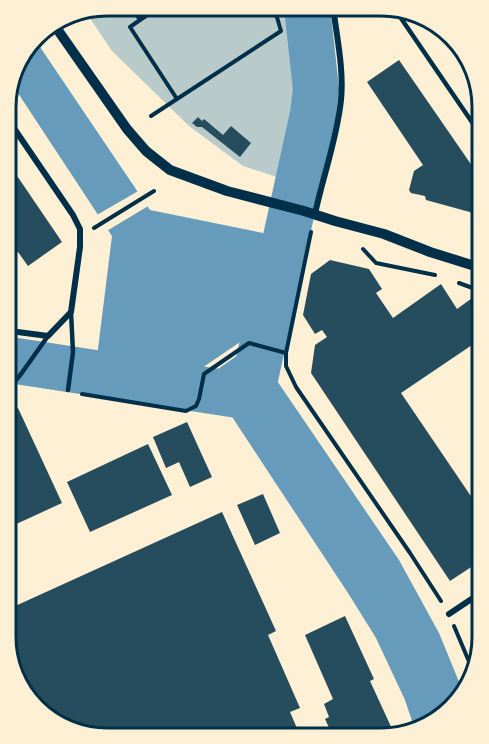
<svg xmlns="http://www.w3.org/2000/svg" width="489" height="744" viewBox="0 0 489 744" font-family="Roboto,sans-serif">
<rect width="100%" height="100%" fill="#fdf0d5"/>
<!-- green -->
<path fill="#b9caca" d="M108 6 301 7V74L289 181 243 166 189 126 112 51 87 14Z"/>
<!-- water -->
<path fill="#669bbc" d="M36 41 150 210 273 235 250 341 399 560 439 633 464 694 421 730H415L405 700 376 638 348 593 215 391 200 375 97 357 112 236 12 84Z"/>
<!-- pier -->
<path fill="#fdf0d5" d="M140 190 150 205 105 232 95 216Z
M246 338 253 340 260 350 248 348 208 376 206 385 198 377 199 370Z"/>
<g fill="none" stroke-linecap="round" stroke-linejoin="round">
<!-- river -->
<path stroke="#669bbc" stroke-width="46" d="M10 360 251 397
M251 397 313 114 316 89 307 7"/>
</g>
<!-- building -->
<path fill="#264d5e" d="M438 25 443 27 466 57 461 60Z
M399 60 477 173V214L426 200 425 196 411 193 409 190 414 171 423 165 367 82Z
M198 117 202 121 204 119 223 135 231 126 251 143 240 157 202 127H197L192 123Z
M9 164 62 242 28 266 18 252 15 253 9 243 8 166Z
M330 260 369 269 382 289 376 293 393 318 441 284 457 309 475 296 478 298 479 355 472 345 401 393 481 511 482 560 450 581 311 373 315 345 327 337 322 330 315 334 303 315 311 274Z
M18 408 62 503 12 526 11 411Z
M187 422 212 477 190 487 179 462 166 468 153 437Z
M148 444 172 495 90 532 67 482Z
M263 494 280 533 255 545 237 505Z
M222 512 276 631 268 635 300 708 290 712 299 733 94 737 46 717 14 676 13 607Z
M345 616 374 679 370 681 393 731 331 732 325 719 329 717 324 704 333 699 305 635Z"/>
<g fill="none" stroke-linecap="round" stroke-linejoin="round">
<!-- path -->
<path stroke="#003049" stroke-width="4" d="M131 6 140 20 130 27 177 99 151 116
M140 20 161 6
M177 99 281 31 274 7
M94 228 154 191
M311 232 286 353V366L296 387 410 553 441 601
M363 249 376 263 435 275
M459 283 478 290
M82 394 186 411 196 406 199 399 204 374 249 343 286 353
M454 626 473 671"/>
<!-- service -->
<path stroke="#003049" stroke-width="4.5" d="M394 8 476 128
M10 387 21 374 48 336
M68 390 73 352 71 312"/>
<!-- minor -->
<path stroke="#003049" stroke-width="6" d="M7 118 73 215 80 229V247L71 312 48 336 10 331
M315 214C323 176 337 139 341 100 344 70 337 38 333 7
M449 614 482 592"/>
<!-- tertiary -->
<path stroke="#003049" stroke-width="10" d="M55 26 127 129 146 151 170 170 227 191 304 211 335 221 384 234 430 252 478 267"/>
</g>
<!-- crop -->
<path d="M0 0H489V744H0ZM107 16H381A91 91 0 0 1 472 107V637A91 91 0 0 1 381 728H107A91 91 0 0 1 16 637V107A91 91 0 0 1 107 16Z" fill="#fdf0d5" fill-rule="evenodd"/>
<path fill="none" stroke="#003049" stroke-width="3" d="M107 16H381A91 91 0 0 1 472 107V637A91 91 0 0 1 381 728H107A91 91 0 0 1 16 637V107A91 91 0 0 1 107 16Z"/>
</svg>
